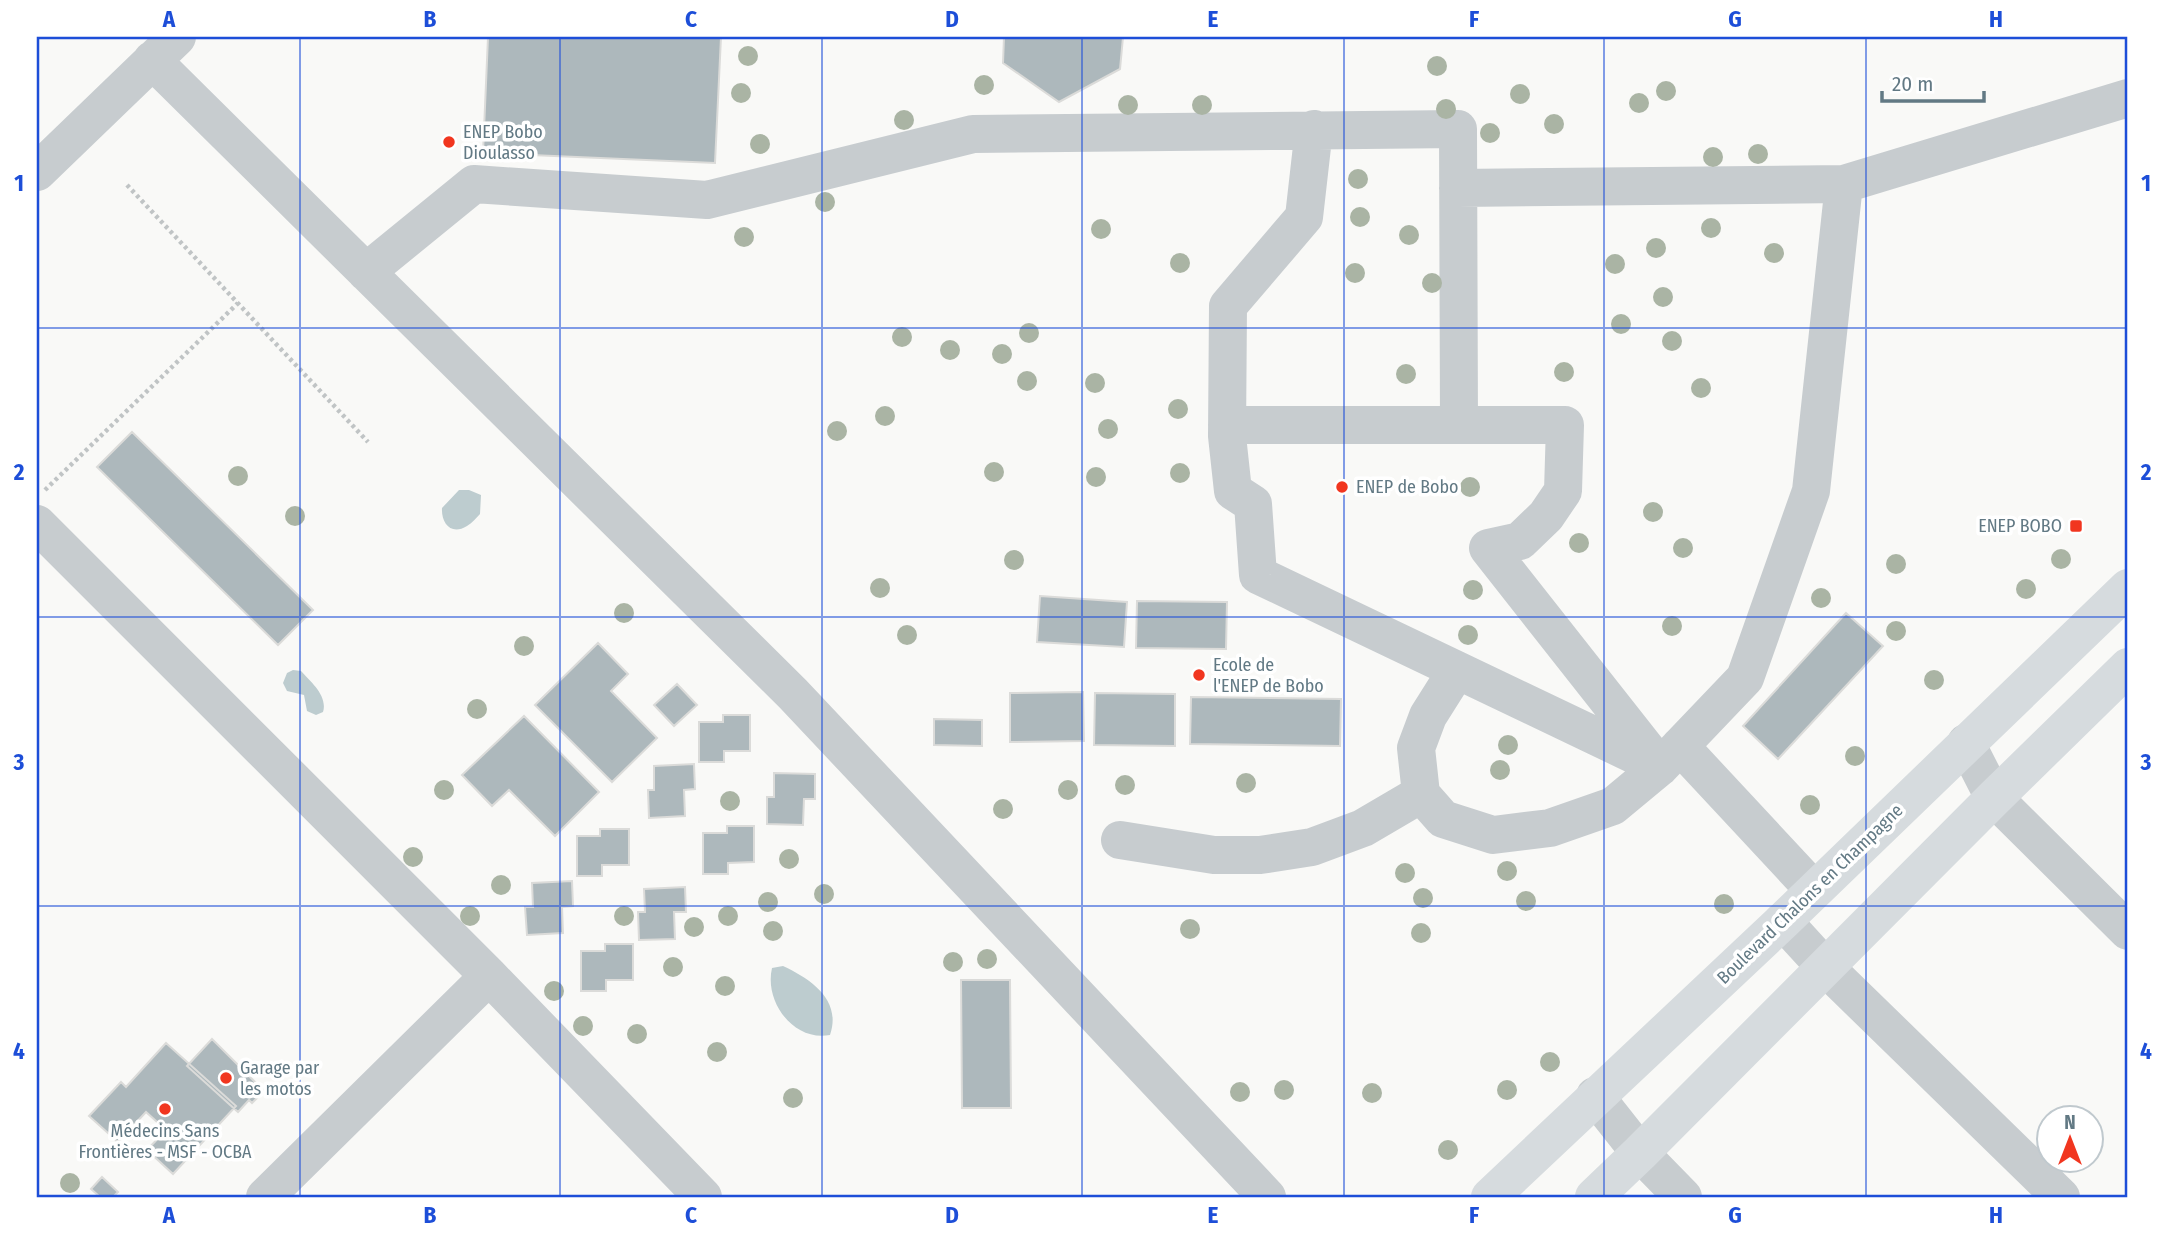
<svg xmlns="http://www.w3.org/2000/svg" width="2165" height="1234" viewBox="0 0 2165 1234" font-family="'Fira Sans Condensed',sans-serif">
<rect width="100%" height="100%" fill="#f9f9f7"/>
<!-- water -->
<path fill="#bdcccf" d="M459 490H469L481 495 480 514C476 518 472 523 467 526 451 536 441 523 442 508Z
M293 670 301 671C311 682 328 696 323 712L316 715 307 711 304 695 287 691 283 683 287 673Z
M783 966C811 979 842 1000 830 1035 794 1042 764 1002 772 968Z"/>
<!-- building -->
<path fill="#adb8bc" stroke="#dbdbd9" stroke-width="2" d="M488 37H721L715 163 483 153Z
M1004 37H1123L1120 69 1059 102 1003 63Z
M132 432 313 610 278 645 97 467Z
M1040 596 1127 602 1124 647 1037 642Z
M1137 601 1227 602 1226 649 1136 648Z
M1846 613 1883 646 1778 759 1743 726Z
M598 643 628 674 611 691 657 738 612 782 535 705Z
M677 684 697 705 674 726 654 705Z
M1083 692 1084 741 1010 742V693Z
M1095 693 1175 694V746L1094 745Z
M1191 697 1341 699 1340 746 1190 744Z
M723 715H750V751H724V762H699V722H723Z
M524 716 599 792 555 836 509 790 492 806 462 775Z
M934 719 982 720V746L934 745Z
M694 764 695 789 684 790 685 816 649 818 648 790H654V766Z
M774 773 815 774V799H804L803 825 767 824V797H774Z
M727 826H754V862L728 863V874H703V833H727Z
M600 829H629V865H602V876H577V836H600Z
M572 881 573 906 562 907 563 933 527 935 525 907H533L532 883Z
M685 887 686 912H674L675 939 639 940 638 912H645L644 889Z
M605 944H633V980H606V991H581V951H605Z
M961 980H1010L1011 1108H962Z
M212 1039 264 1091 252 1103 249 1100 238 1112 187 1066Z
M166 1043 236 1106 173 1174 147 1150 166 1130 146 1112 118 1142 89 1116 121 1082 126 1087Z
M102 1177 118 1192 113 1197H100L91 1189Z"/>
<g fill="none" stroke-linecap="round" stroke-linejoin="round">
<!-- path -->
<path stroke="#c0c4c5" stroke-width="4.5" stroke-dasharray="3.5 3.5" stroke-linecap="butt" d="M127 185 368 442
M45 490 238 303"/>
<!-- street -->
<path stroke="#c7cccf" stroke-width="38" d="M152 60 793 694 1267 1197
M1314 129 1304 217 1228 306 1227 436 1233 491 1253 504 1258 575 1660 767
M37 172 177 37
M1458 188 1844 184 2128 98
M366 272 474 184 707 200 973 134 1458 129 1459 425
M1227 425H1565L1563 491 1546 516 1520 541 1488 548 1655 760
M37 524 489 976 703 1197
M1457 670 1428 716 1416 748 1421 794 1443 819 1493 835 1550 828 1613 806 1660 767 1745 678 1811 491 1844 184
M1966 743 1994 798 2128 931
M1680 746 1814 890
M1120 840 1214 855H1260L1312 847 1363 828 1421 794
M1783 921 1825 967 2061 1197
M1595 1096 1640 1153 1683 1197
M265 1197 489 976"/>
<!-- secondary -->
<path stroke="#d6dbde" stroke-width="38" d="M1490 1197 1783 921 2128 588
M1594 1197 1640 1153 1994 798 2128 667"/>
</g>
<!-- trees -->
<g fill="#aab4a4">
<circle cx="748" cy="56" r="10"/>
<circle cx="1437" cy="66" r="10"/>
<circle cx="984" cy="85" r="10"/>
<circle cx="1666" cy="91" r="10"/>
<circle cx="741" cy="93" r="10"/>
<circle cx="1520" cy="94" r="10"/>
<circle cx="1639" cy="103" r="10"/>
<circle cx="1128" cy="105" r="10"/>
<circle cx="1202" cy="105" r="10"/>
<circle cx="1446" cy="109" r="10"/>
<circle cx="904" cy="120" r="10"/>
<circle cx="1554" cy="124" r="10"/>
<circle cx="1490" cy="133" r="10"/>
<circle cx="760" cy="144" r="10"/>
<circle cx="1758" cy="154" r="10"/>
<circle cx="1713" cy="157" r="10"/>
<circle cx="1358" cy="179" r="10"/>
<circle cx="825" cy="202" r="10"/>
<circle cx="1360" cy="217" r="10"/>
<circle cx="1711" cy="228" r="10"/>
<circle cx="1101" cy="229" r="10"/>
<circle cx="1409" cy="235" r="10"/>
<circle cx="744" cy="237" r="10"/>
<circle cx="1656" cy="248" r="10"/>
<circle cx="1774" cy="253" r="10"/>
<circle cx="1180" cy="263" r="10"/>
<circle cx="1615" cy="264" r="10"/>
<circle cx="1355" cy="273" r="10"/>
<circle cx="1432" cy="283" r="10"/>
<circle cx="1663" cy="297" r="10"/>
<circle cx="1621" cy="324" r="10"/>
<circle cx="1029" cy="333" r="10"/>
<circle cx="902" cy="337" r="10"/>
<circle cx="1672" cy="341" r="10"/>
<circle cx="950" cy="350" r="10"/>
<circle cx="1002" cy="354" r="10"/>
<circle cx="1564" cy="372" r="10"/>
<circle cx="1406" cy="374" r="10"/>
<circle cx="1027" cy="381" r="10"/>
<circle cx="1095" cy="383" r="10"/>
<circle cx="1701" cy="388" r="10"/>
<circle cx="1178" cy="409" r="10"/>
<circle cx="885" cy="416" r="10"/>
<circle cx="1108" cy="429" r="10"/>
<circle cx="837" cy="431" r="10"/>
<circle cx="994" cy="472" r="10"/>
<circle cx="1180" cy="473" r="10"/>
<circle cx="238" cy="476" r="10"/>
<circle cx="1096" cy="477" r="10"/>
<circle cx="1470" cy="487" r="10"/>
<circle cx="1653" cy="512" r="10"/>
<circle cx="295" cy="516" r="10"/>
<circle cx="1579" cy="543" r="10"/>
<circle cx="1683" cy="548" r="10"/>
<circle cx="2061" cy="559" r="10"/>
<circle cx="1014" cy="560" r="10"/>
<circle cx="1896" cy="564" r="10"/>
<circle cx="880" cy="588" r="10"/>
<circle cx="2026" cy="589" r="10"/>
<circle cx="1473" cy="590" r="10"/>
<circle cx="1821" cy="598" r="10"/>
<circle cx="624" cy="613" r="10"/>
<circle cx="1672" cy="626" r="10"/>
<circle cx="1896" cy="631" r="10"/>
<circle cx="907" cy="635" r="10"/>
<circle cx="1468" cy="635" r="10"/>
<circle cx="524" cy="646" r="10"/>
<circle cx="1934" cy="680" r="10"/>
<circle cx="477" cy="709" r="10"/>
<circle cx="1508" cy="745" r="10"/>
<circle cx="1855" cy="756" r="10"/>
<circle cx="1500" cy="770" r="10"/>
<circle cx="1246" cy="783" r="10"/>
<circle cx="1125" cy="785" r="10"/>
<circle cx="444" cy="790" r="10"/>
<circle cx="1068" cy="790" r="10"/>
<circle cx="730" cy="801" r="10"/>
<circle cx="1810" cy="805" r="10"/>
<circle cx="1003" cy="809" r="10"/>
<circle cx="413" cy="857" r="10"/>
<circle cx="789" cy="859" r="10"/>
<circle cx="1507" cy="871" r="10"/>
<circle cx="1405" cy="873" r="10"/>
<circle cx="501" cy="885" r="10"/>
<circle cx="824" cy="894" r="10"/>
<circle cx="1423" cy="898" r="10"/>
<circle cx="1526" cy="901" r="10"/>
<circle cx="768" cy="902" r="10"/>
<circle cx="1724" cy="904" r="10"/>
<circle cx="470" cy="916" r="10"/>
<circle cx="624" cy="916" r="10"/>
<circle cx="728" cy="916" r="10"/>
<circle cx="694" cy="927" r="10"/>
<circle cx="1190" cy="929" r="10"/>
<circle cx="773" cy="931" r="10"/>
<circle cx="1421" cy="933" r="10"/>
<circle cx="987" cy="959" r="10"/>
<circle cx="953" cy="962" r="10"/>
<circle cx="673" cy="967" r="10"/>
<circle cx="725" cy="986" r="10"/>
<circle cx="554" cy="991" r="10"/>
<circle cx="583" cy="1026" r="10"/>
<circle cx="637" cy="1034" r="10"/>
<circle cx="717" cy="1052" r="10"/>
<circle cx="1550" cy="1062" r="10"/>
<circle cx="1284" cy="1090" r="10"/>
<circle cx="1507" cy="1090" r="10"/>
<circle cx="1240" cy="1092" r="10"/>
<circle cx="1372" cy="1093" r="10"/>
<circle cx="793" cy="1098" r="10"/>
<circle cx="1448" cy="1150" r="10"/>
<circle cx="70" cy="1183" r="10"/>
</g>
<!-- grid -->
<path fill="none" stroke="#1d4ed8" stroke-width="2" stroke-opacity="0.55" d="M300 37V1197M560 37V1197M822 37V1197M1082 37V1197M1344 37V1197M1604 37V1197M1866 37V1197M37 328H2128M37 617H2128M37 906H2128"/>
<!-- markers -->
<g fill="#f1361f" stroke="#fff" stroke-width="2.5">
<circle cx="449" cy="142" r="7"/>
<circle cx="1342" cy="487" r="7"/>
<rect x="2069" y="519" width="14" height="14" rx="3.5"/>
<circle cx="1199" cy="675" r="7"/>
<circle cx="226" cy="1078" r="7"/>
<circle cx="165" cy="1109" r="7"/>
</g>
<g text-anchor="middle" stroke-width="7" stroke-linejoin="round" paint-order="stroke">
<!-- poi labels -->
<g font-size="18" fill="#627984" stroke="#fff" text-anchor="start">
<text x="463" y="138">ENEP Bobo<tspan x="463" dy="21">Dioulasso</tspan></text>
<text x="1356" y="493">ENEP de Bobo</text>
<text x="2062" y="532" text-anchor="end">ENEP BOBO</text>
<text x="1213" y="671">Ecole de<tspan x="1213" dy="21">l'ENEP de Bobo</tspan></text>
<text x="240" y="1074">Garage par<tspan x="240" dy="21">les motos</tspan></text>
<text x="165" y="1137" text-anchor="middle">Médecins Sans<tspan x="165" dy="21">Frontières - MSF - OCBA</tspan></text>
</g>
<!-- street labels -->
<g font-size="18" fill="#627984" stroke="#fff">
<text transform="translate(1810 894) rotate(-44)" y="6">Boulevard Chalons en Champagne</text>
</g>
</g>
<!-- border -->
<rect width="2165" height="1234" fill="none" stroke="#ffffff" stroke-width="77"/>
<!-- north arrow -->
<g transform="translate(2070 1139)"><circle r="33" fill="#ffffff" stroke="#c0c9ce" stroke-width="2"/>
<path d="M0-5L12 26L0 18L-12 26Z" fill="#f1361f"/>
<text y="-10" font-size="19" font-weight="bold" text-anchor="middle" fill="#627984">N</text>
</g>
<!-- scale -->
<path d="M1882 91v10h102v-10" fill="none" stroke="#627984" stroke-width="3.5"/>
<text x="1892" y="91" font-size="21" fill="#627984" stroke="#ffffff" stroke-width="5" paint-order="stroke">20 m</text>
<rect x="38" y="38" width="2088" height="1158" fill="none" stroke="#1d4ed8" stroke-width="2.5"/>
<g font-size="23" text-anchor="middle" font-weight="bold" fill="#1d4ed8">
<text x="169" y="27">A</text>
<text x="430" y="27">B</text>
<text x="691" y="27">C</text>
<text x="952" y="27">D</text>
<text x="1213" y="27">E</text>
<text x="1474" y="27">F</text>
<text x="1735" y="27">G</text>
<text x="1996" y="27">H</text>
<text x="19" y="191">1</text>
<text x="2146" y="191">1</text>
<text x="19" y="480">2</text>
<text x="2146" y="480">2</text>
<text x="19" y="770">3</text>
<text x="2146" y="770">3</text>
<text x="19" y="1059">4</text>
<text x="2146" y="1059">4</text>
<text x="169" y="1223">A</text>
<text x="430" y="1223">B</text>
<text x="691" y="1223">C</text>
<text x="952" y="1223">D</text>
<text x="1213" y="1223">E</text>
<text x="1474" y="1223">F</text>
<text x="1735" y="1223">G</text>
<text x="1996" y="1223">H</text>
</g>
</svg>
